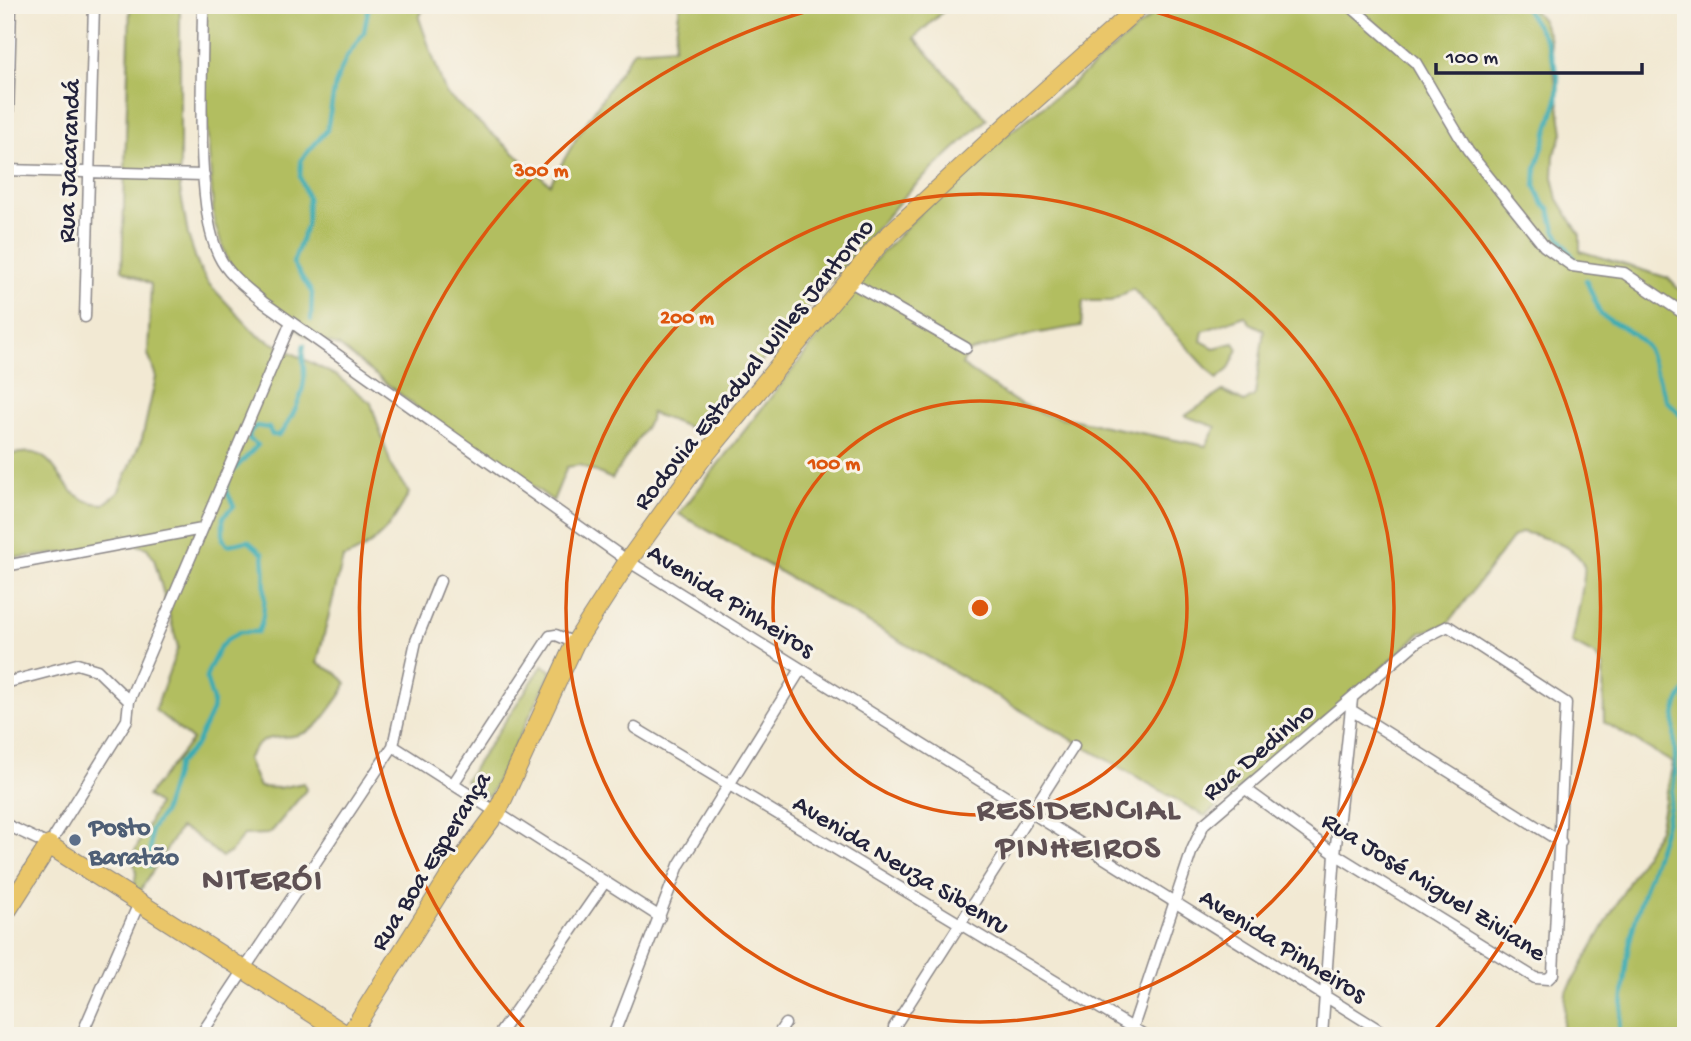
<svg xmlns="http://www.w3.org/2000/svg" width="1691" height="1041" viewBox="0 0 1691 1041" font-family="'Gochi Hand',sans-serif">
<rect width="100%" height="100%" fill="#f7f3e8"/>
<filter id="ink" filterUnits="userSpaceOnUse"><feTurbulence type="fractalNoise" baseFrequency=".0143" numOctaves="2"/><feDisplacementMap in="SourceGraphic" scale="14" xChannelSelector="R" yChannelSelector="G"/><feConvolveMatrix kernelMatrix="1 2 1 2 8 2 1 2 1" color-interpolation-filters="sRGB"/></filter>
<filter id="wash" filterUnits="userSpaceOnUse"><feTurbulence type="fractalNoise" baseFrequency=".00686" numOctaves="4" result="noise"/><feDisplacementMap in="SourceGraphic" scale="28" xChannelSelector="R" yChannelSelector="G"/><feGaussianBlur stdDeviation="1.57" result="paint"/><feColorMatrix in="noise" values="0 0 0 0 0 0 0 0 0 0 0 0 0 0 0 0 0 1.4 0 .05"/><feComposite in="paint" operator="in"/></filter>
<g filter="url(#wash)">
<rect width="100%" height="100%" fill="#f2e9d3"/>
<!-- green -->
<path fill="#b2be60" stroke="#6a704e" stroke-width="2" fill-rule="evenodd" d="M130 5H180V189L188 235 198 265 208 283 257 335 337 376 371 403 392 468 409 493C393 524 377 547 343 558L317 663 338 674 346 683C344 693 338 698 332 707 325 716 320 725 309 731 281 745 267 725 247 759L259 787 279 788 304 783 306 790 273 830 268 834 244 835 230 853 222 857 192 833 180 828 138 894 133 892 136 874 133 855 158 804 147 796 192 740 155 710 178 647 154 559 147 548 137 545C93 548 50 556 6 558L5 556V455C13 454 26 451 34 453 64 461 59 502 104 504L118 493 142 439 156 377 148 354 151 284 122 270Z
M206 5H425L419 18 446 94 550 184 577 137 634 50 674 47 680 5H950L914 38 987 119 909 191 704 428 696 430 651 413 650 420 612 479 580 465 567 467 553 501 523 479 454 437 339 346 305 336 229 265 214 222 204 86Z
M1164 5H1529L1542 20 1549 36 1563 133 1554 155 1553 177 1558 199 1580 235V251L1668 278 1686 297V1036H1562L1566 993 1659 829 1673 763 1604 722 1603 668 1596 656 1572 643C1574 629 1587 575 1584 566 1577 545 1540 536 1522 532L1513 537 1447 625 1422 632 1341 705 1205 816 679 514 855 290V281L959 172 1073 83ZM1133 289 1217 379 1229 369 1238 349 1234 343 1214 348 1201 341 1203 331 1245 316 1250 323 1264 330 1255 395 1244 402 1223 391 1185 416 1216 427 1206 446 1045 414 1015 401 962 365 968 352 1033 334 1081 326 1083 301H1111Z
M543 665 552 671 489 797 465 781Z"/>
<g fill="none" stroke-linecap="round" stroke-linejoin="round">
<!-- stream -->
<path stroke="#39abb2" stroke-width="4.5" d="M1523 5 1546 40 1558 75 1557 100 1536 169 1535 186 1543 204 1550 210 1555 230 1575 260
M1586 280 1601 315 1634 334 1647 347 1667 401 1686 421
M311 320 312 293 293 263 307 224 308 198 300 177 301 160 327 130 335 85 346 58 364 32 369 5
M232 472 258 445 249 439 250 432 256 426 269 428 272 435H279C291 422 306 391 304 373 304 362 301 355 304 345
M150 866 151 830 163 813 178 764 196 745 212 711 213 701 206 678 209 669 220 647 229 638 240 632H258C267 616 265 573 263 554L248 541 227 545 223 539V517L234 506 226 490 228 480
M1618 1036C1624 1005 1623 972 1630 941 1642 883 1671 831 1675 772 1677 745 1667 713 1686 689"/>
</g>
</g>
<g filter="url(#ink)">
<g fill="none" stroke-linecap="round" stroke-linejoin="round">
<defs>
<path id="street" d="M203 5C203 65 194 206 219 256 228 275 247 288 263 302L628 561 1389 1036
M1349 5 1416 63 1468 151 1544 246 1572 266 1624 273 1686 315
M5 170 204 175
M5 238 11 5
M847 280 966 348
M85 317 94 5
M5 566 202 529
M5 683 77 664 97 670 129 701
M1351 710 1561 842
M635 728 1146 1036
M393 746 660 917
M453 784 550 636 556 635 575 643
M5 824 49 845 127 720 129 701 291 322
M81 1036 139 903
M200 1036 393 746 416 641 440 581
M498 1036 605 882
M613 1036 679 865 801 669
M777 1036 785 1024
M894 1036V1027L1074 746
M1130 1036 1192 850 1204 824 1418 641 1448 626 1566 703 1553 974 1548 979 1535 978 1335 854 1247 790
M1322 1036 1335 854 1352 699"/>
<path id="primary" d="M5 914 49 845 348 1036
M349 1036 449 877 497 812 575 643 628 561 701 460 880 243 1010 122 1141 5"/>
</defs>
<!-- street casing -->
<use href="#street" stroke="#8a8687" stroke-width="13"/>
<!-- primary casing -->
<use href="#primary" stroke="#8a8687" stroke-width="20"/>
<!-- street -->
<use href="#street" stroke="#fff" stroke-width="10"/>
<!-- primary -->
<use href="#primary" stroke="#eac669" stroke-width="18"/>
</g>
</g>
<!-- distance rings -->
<g fill="none" stroke="#de560e" stroke-width="3.5">
<circle cx="980" cy="608" r="207"/>
<circle cx="980" cy="608" r="414"/>
<path d="M530 1035A621 621 0 0 1 830 5M1130 5A621 621 0 0 1 1430 1035"/>
</g>
<!-- markers -->
<circle fill="#5c6f8a" stroke="#f7f3e8" stroke-width="2.5" cx="75" cy="840" r="7"/>
<g text-anchor="middle" stroke-width="6" stroke-linejoin="round" paint-order="stroke">
<!-- street labels -->
<g font-size="26" fill="#22223b" stroke="#f7f3e8">
<text transform="translate(67 161) rotate(-88)" y="9">Rua Jacarandá</text>
<text transform="translate(752 363) rotate(-51)" y="9">Rodovia Estadual Willes Jantorno</text>
<text transform="translate(732 599) rotate(32)" y="9">Avenida Pinheiros</text>
<text transform="translate(1257 750) rotate(-40)" y="9">Rua Dedinho</text>
<text transform="translate(429 860) rotate(-58)" y="9">Rua Boa Esperança</text>
<text transform="translate(902 863) rotate(31)" y="9">Avenida Neuza Sibenru</text>
<text transform="translate(1435 885) rotate(32)" y="9">Rua José Miguel Ziviane</text>
<text transform="translate(1284 944) rotate(32)" y="9">Avenida Pinheiros</text>
</g>
<!-- service labels -->
<g font-size="26" font-weight="bold" fill="#4e5e75" stroke="#f7f3e8" text-anchor="start">
<text x="89" y="834">Posto<tspan x="89" dy="30">Baratão</tspan></text>
</g>
<!-- district labels -->
<g font-size="33" font-weight="bold" letter-spacing="2" fill="#5f5154" stroke="#f7f3e8">
<text x="1079" y="818">RESIDENCIAL<tspan x="1079" dy="38">PINHEIROS</tspan></text>
<text x="263" y="888">NITERÓI</text>
</g>
</g>
<circle cx="980" cy="608" r="10" fill="#de560e" stroke="#f7f3e8" stroke-width="3.5"/>
<g font-size="21" text-anchor="middle" font-weight="bold" fill="#de560e" stroke="#f7f3e8" stroke-width="6" stroke-linejoin="round" paint-order="stroke">
<text x="541" y="176">300 m</text>
<text x="687" y="323">200 m</text>
<text x="834" y="469">100 m</text>
</g>
<!-- margin -->
<rect width="1691" height="1041" fill="none" stroke="#f7f3e8" stroke-width="28"/>
<!-- scale -->
<path d="M1436 63v10h206v-10" fill="none" stroke="#22223b" stroke-width="3.5"/>
<text x="1446" y="63" font-size="21" fill="#22223b" stroke="#f7f3e8" stroke-width="5" paint-order="stroke">100 m</text>
</svg>
